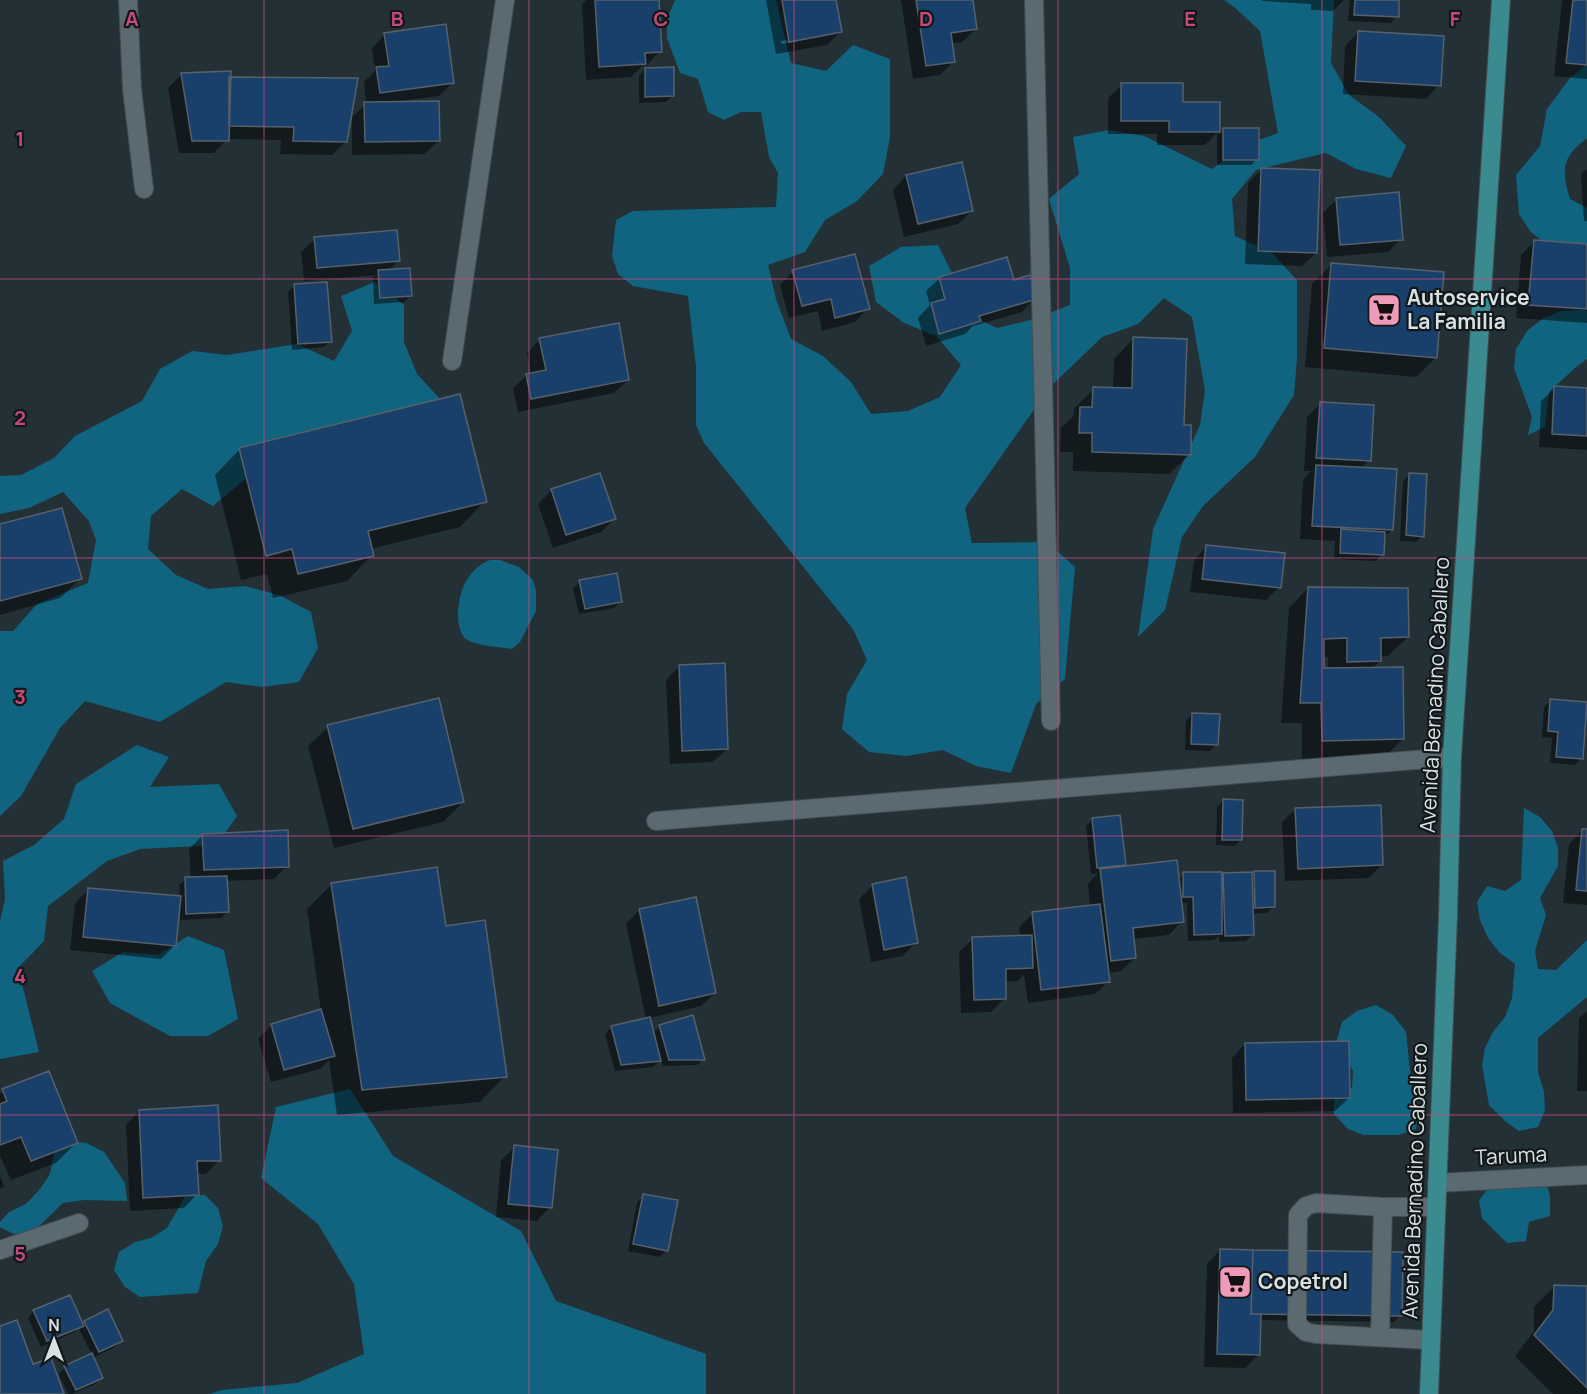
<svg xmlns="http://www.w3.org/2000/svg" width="1587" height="1394" viewBox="0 0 1587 1394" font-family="Manrope,sans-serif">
<rect width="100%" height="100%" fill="#233137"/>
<!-- forest -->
<path fill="#11647f" d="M675 0H776L791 63 826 71 853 45 890 59V137L883 174 857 201 825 220 805 252 768 265 776 299 791 339 823 356 851 382 871 414 908 411 940 397 961 365 936 336 904 323 876 302 869 266 901 247 938 245 954 277 963 312 997 328 1034 319 1070 305V268L1049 199 1079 174 1073 137 1109 130 1144 136 1212 169 1242 146 1278 133 1260 31 1233 6 1224 0H1334L1331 63 1349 95 1379 117 1406 146 1391 178 1356 169 1326 153 1256 170 1232 199 1235 236 1271 252 1297 280V358L1294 395 1255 457 1203 506 1182 537 1165 610 1138 637 1153 529 1200 425 1205 390 1192 317 1164 298 1138 324 1102 337 1049 388 965 508 972 543 1047 542 1075 567 1065 679 1036 704 1011 773 976 766 943 750 906 756 869 752 842 729 847 694 867 660 853 629 704 443 696 425V367L688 296 633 286 618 274 612 256 616 220 633 211 776 207 778 173 769 157 761 112H741L724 120 708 112 698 79 680 73 667 38V19Z
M1585 66H1587V138C1562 157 1561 169 1570 199L1587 208V256L1544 243 1530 231 1519 214 1516 175 1540 146 1547 109 1570 78Z
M375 282 404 305V342L417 374 443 402 277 462 243 481 213 506 182 489 151 516 148 549 176 575 208 589 245 586 279 595 311 612 318 648 299 682 261 687 226 682 160 722 85 701 60 728 21 796 0 816V631H13L37 604 88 583 96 540 89 521 63 492 29 508 0 514V476L21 475 54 458 75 436 142 401 160 369 192 351 227 355 297 344 334 361 352 331 341 296Z
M1581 310 1587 311V359L1575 368 1549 392 1545 427 1528 435 1532 417 1514 368 1516 349 1527 331 1542 319 1561 311Z
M490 560H500L519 567 533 580 536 591V611L520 642 512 649C500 647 475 646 466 639 453 628 458 595 466 581 472 571 480 564 490 560Z
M137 745 169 757 150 787 219 784 237 816 217 845 140 849 107 861 48 906 44 941 18 968 39 1052 0 1059V921L5 899 3 861 34 845 64 819 76 784Z
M1524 808 1540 817 1552 831 1558 848V866L1540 898 1546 915 1535 951 1538 969 1556 970 1587 940V997L1538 1038V1072L1544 1092 1545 1110 1538 1127 1519 1131 1505 1121 1489 1105 1482 1065 1485 1048 1493 1032 1505 1017 1512 998 1515 964 1499 952 1488 938 1480 920 1477 902 1487 886 1505 891 1521 880Z
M188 936 224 950 238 1019 208 1036H170L110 1003 92 971 123 952 158 955Z
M1376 1005 1393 1015 1406 1032 1412 1090 1419 1108 1416 1129 1399 1135H1364L1348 1129 1334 1114V1096L1352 1088 1353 1071 1337 1040 1342 1022 1357 1011Z
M350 1089 393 1156 521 1231 556 1301 706 1354V1394H210L222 1390 297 1383 364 1354 354 1284 318 1224 261 1178 276 1107Z
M68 1141 86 1143 104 1152 125 1183 127 1201 84 1200 63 1203 33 1232 14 1234 0 1227V1222L9 1212 26 1204 40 1189 50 1174 54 1154Z
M1545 1178 1550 1196V1216L1529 1222 1526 1241 1507 1243 1482 1218 1479 1200 1491 1185Z
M186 1195H205L218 1208 223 1226 218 1244 206 1261 198 1293 140 1297 125 1287 114 1270 119 1252 135 1242 151 1238 167 1228Z"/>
<!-- shadow -->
<path fill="#0007" fill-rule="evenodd" d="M586 0H658L660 51 647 65H643L631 77 586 80 582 4Z
M766 0H835L840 32 827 45 776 54ZM827 33V36L782 44 781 41Z
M901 0H971L976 29 962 42 951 44 954 61 940 75 913 79Z
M1262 0H1344L1333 11 1311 10V4L1262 1Z
M1350 0H1398L1397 16 1391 23 1348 21Z
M1562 0H1587V79L1554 76Z
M1359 32 1439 85 1426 99 1343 94 1345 46Z
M385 34 452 83 439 96 401 101V103L438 141 425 154 352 155V117L366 104 364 82 375 71 372 48Z
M645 69 672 96 666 102 639 103V76Z
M182 74 229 78 346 141 332 155 280 154 281 140 227 139 214 153H179L168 88Z
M1122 85 1181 104H1219V134L1224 129 1257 159 1251 165H1217V133L1205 145H1157V134H1108V98Z
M1587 169V221H1584L1581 174Z
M1261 170 1316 253 1302 266 1245 264 1248 183Z
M906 176 972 211 958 224 904 237 893 190Z
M1336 200 1401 239 1388 252 1327 257 1323 213Z
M315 239 398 261 388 271 411 295 404 302 374 304 373 278 376 275 304 281 301 252Z
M1534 242 1587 246V323L1516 318 1521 255Z
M1332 264 1436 357 1416 377 1305 367 1312 284Z
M793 272 868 308 855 322 822 331 818 311 789 318 780 285Z
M940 278 1013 282 1035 298 1022 312 973 326 965 334 926 346 918 318 930 305 926 291Z
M294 286 330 341 324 347 292 350 288 292Z
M540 339 628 380 614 393 518 412 513 388 527 375 531 374 527 353Z
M1133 339 1182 426 1189 455 1169 474 1073 471V452H1060L1061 428 1074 415V409L1094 389H1113L1114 359Z
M1555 388 1587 389V450L1539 447 1541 401Z
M1320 404 1369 460 1361 469 1392 530 1383 538 1382 554 1376 561 1334 559 1335 541 1300 539 1303 480 1311 471H1304L1307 417Z
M240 449 485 501 460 527 370 549 372 555 347 581 273 598 267 574 241 580 215 475Z
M599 475 614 519 601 532 553 548 538 504 551 491Z
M1410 475 1422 536 1416 542 1400 541 1403 481Z
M0 526 80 579 60 598 0 615Z
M1207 546 1279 587 1266 600 1190 592 1194 560Z
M580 582 621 602 614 608 579 614 573 588Z
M1308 588 1408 637 1388 656 1380 657V661L1372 669 1403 739 1383 758 1302 760V723H1281L1289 608ZM1323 657H1328V669H1323Z
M680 666 727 749 713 762 670 764 666 680Z
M1550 701 1581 758 1575 765 1550 763 1552 738 1542 737 1544 707Z
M1192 714 1217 744 1210 751 1185 750 1186 721Z
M328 727 463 802 443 822 334 848 308 746Z
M1224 800 1241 840 1234 846 1216 845 1217 807Z
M1296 809 1382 865 1368 878 1285 881 1282 822Z
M1093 819 1124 865 1121 868 1177 880 1184 874 1220 878 1224 875 1251 876 1255 872 1273 907 1267 913 1252 914 1253 934 1246 941 1219 942V936L1214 940 1188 941 1187 903H1180L1182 921 1169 935 1133 939 1135 958 1121 971 1108 973 1109 981 1095 994 1028 1003 1024 975 1018 981 1004 982 1005 998 991 1012 961 1013 959 952 973 939 1020 937 1019 927 1032 914 1090 906 1088 884 1098 873 1091 874 1086 826Z
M1583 830 1587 831V905L1563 903 1569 844Z
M203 835 287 866 274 879 225 881 227 912 221 918 180 920V911H178L175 945 161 959 70 950 75 903 88 890 180 898 179 885 186 879H191L189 849Z
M332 884 445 928 505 1076 480 1102 337 1115 329 1060 320 1069 271 1082 258 1039 272 1025 321 1011 307 909Z
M873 885 916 942 903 956 871 962 859 899Z
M639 910 715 993 701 1006 649 1018 653 1033 660 1026 703 1059 697 1065 663 1066 661 1059 653 1067 615 1071 605 1034 612 1027 646 1019 626 924Z
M1587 1011V1091H1577L1579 1018Z
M1245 1044 1349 1098 1335 1111 1233 1113 1232 1058Z
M3 1091 76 1143 56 1163 11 1180 0 1156V1094Z
M139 1111 219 1160 206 1174H196L197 1194 184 1208 130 1211 126 1125Z
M515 1147 550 1207 537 1221 496 1217 501 1160Z
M0 1176 4 1186 0 1189Z
M644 1196 666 1250 660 1257 628 1251 637 1202Z
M1220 1250 1400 1315 1394 1322 1259 1320V1354L1245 1368 1204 1367 1207 1264Z
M1554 1287 1587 1288V1394H1553L1515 1356 1534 1331V1307Z
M34 1311 82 1326 85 1322 121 1340 115 1347 93 1358 102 1377 95 1384 72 1394H68L59 1374 65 1367 92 1355 79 1329 75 1332 41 1347 28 1318Z"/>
<!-- building -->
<path fill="#19406a" stroke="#57606b" stroke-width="1.5" d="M595 0H659L662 52 645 53 646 64 599 67Z
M782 0H836L842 32 789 42Z
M916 0H973L977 29 951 33 955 62 926 66Z
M1355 0H1399V17L1354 15Z
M1573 0H1587V65L1566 63Z
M446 24 454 83 380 93 376 67 389 66 384 33Z
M1358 31 1444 36 1441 86 1355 81Z
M674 67V96L645 97V68Z
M231 71 229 141H192L181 73Z
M229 77 358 78 347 142 293 141 294 127 229 126Z
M1121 83H1183V102H1220V132H1169V121H1121Z
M439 101 440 141 365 142 364 102Z
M1223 128H1259V160H1223Z
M962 162 973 211 918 224 906 175Z
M1261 168 1320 170 1317 253 1258 251Z
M1399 192 1403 240 1340 245 1336 198Z
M397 230 400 261 317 268 314 237Z
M1534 240 1587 244V309L1528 305Z
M855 254 870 309 835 318 831 299 802 306 792 270Z
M1007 257 1014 280 1030 275 1037 299 979 316 981 321 939 334 931 303 945 299 939 277Z
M1331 263 1444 272 1437 358 1324 348Z
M410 268 412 296 380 298 378 270Z
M327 282 332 342 298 344 294 284Z
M619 323 629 380 531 399 526 374 546 370 539 338Z
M1133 337 1187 339 1184 425H1191V455L1092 452V433H1079L1080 407H1092L1093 387 1132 388Z
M1554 386 1587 388V436L1552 434Z
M460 394 487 502 368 531 374 556 298 574 292 549 266 556 239 448Z
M1320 402 1374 405 1371 461 1316 458Z
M1316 465 1397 469 1393 530 1312 526Z
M600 473 616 519 566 535 551 489Z
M1409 473 1427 474 1424 537 1406 535Z
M62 508 82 579 0 601V524Z
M1341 529 1385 532 1384 555 1340 553Z
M1206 545 1285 553 1281 588 1202 579Z
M617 573 622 602 585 609 579 580Z
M1308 587 1408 588 1409 637 1381 638V661L1347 662V638L1324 639V668L1403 667 1404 739 1322 741 1321 703H1300Z
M725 663 728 749 682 751 679 665Z
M439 698 464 802 353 829 327 725Z
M1550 699 1587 702 1583 759 1556 757 1558 732 1548 731Z
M1192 713 1220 714 1218 745 1191 744Z
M1223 799 1243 800 1242 840H1222Z
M1381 805 1383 865 1298 869 1295 808Z
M1120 815 1126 865 1097 868 1092 818Z
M1582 829H1587V891L1576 890Z
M288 830 289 867 204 870 202 834Z
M1177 860 1184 922 1133 928 1136 958 1111 961 1100 869Z
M437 867 446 926 485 920 507 1077 362 1090 331 883Z
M1254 871H1275V907L1255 908Z
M1183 872H1222V934L1194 935 1193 897H1183Z
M1252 872 1254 935 1225 936 1223 873Z
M227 876 229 912 186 914 185 877Z
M906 877 918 943 884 950 872 884Z
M88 888 181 896 176 946 83 937Z
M696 897 716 993 659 1006 639 909Z
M1100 904 1110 982 1041 990 1032 912Z
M1032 935 1033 968 1006 969V999L974 1000 972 937Z
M321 1009 335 1056 284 1070 271 1024Z
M693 1015 705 1060H669L659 1025Z
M650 1017 661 1061 621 1065 611 1026Z
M1349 1041 1350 1098 1246 1100 1245 1043Z
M49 1071 78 1143 31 1161 21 1137 0 1145V1104L7 1101 2 1089Z
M218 1105 221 1161H197L199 1195 143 1198 139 1110Z
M514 1145 558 1150 552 1208 508 1204Z
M643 1194 678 1200 668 1251 633 1244Z
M1220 1249 1253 1250 1251 1314H1261L1260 1355 1217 1354Z
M1253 1250 1403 1252 1402 1316 1251 1314Z
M1554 1285 1587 1286V1388L1534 1335 1553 1310Z
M70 1295 84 1326 47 1341 33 1310Z
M108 1309 123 1341 99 1352 84 1321Z
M17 1320 33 1364 51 1358 64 1394H0V1326Z
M92 1353 103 1378 76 1390 64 1366Z"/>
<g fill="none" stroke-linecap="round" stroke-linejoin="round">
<defs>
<path id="minor" d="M128 0 132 89 144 189
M1034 0 1051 721
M452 361 505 0
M656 821 1452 757
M1437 1183 1587 1175
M0 1250 79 1223
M1380 1337 1383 1207
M1431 1340 1316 1334 1306 1332 1297 1324 1298 1215 1306 1206 1316 1203 1383 1207H1436"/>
<path id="major" d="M1429 1394 1448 916 1452 757 1501 0"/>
</defs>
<!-- minor casing -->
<use href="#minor" stroke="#414d51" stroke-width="20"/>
<!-- major casing -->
<use href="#major" stroke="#414d51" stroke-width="20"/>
<!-- minor -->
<use href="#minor" stroke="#5b6a70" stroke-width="18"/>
<!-- major -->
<use href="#major" stroke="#398b90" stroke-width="18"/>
</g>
<!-- grid -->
<path fill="none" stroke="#c84a7d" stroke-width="1.5" stroke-opacity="0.55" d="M264 0V1394M529 0V1394M794 0V1394M1058 0V1394M1322 0V1394M0 279H1587M0 558H1587M0 836H1587M0 1115H1587"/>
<!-- icons -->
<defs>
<symbol id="supermarket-square" viewBox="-11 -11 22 22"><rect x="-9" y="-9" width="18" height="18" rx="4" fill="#ef9ab8" stroke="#12181a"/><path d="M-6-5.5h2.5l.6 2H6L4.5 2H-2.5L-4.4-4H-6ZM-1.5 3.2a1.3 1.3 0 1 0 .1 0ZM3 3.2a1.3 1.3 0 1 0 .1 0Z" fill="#111"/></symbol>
</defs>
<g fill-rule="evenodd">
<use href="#supermarket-square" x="1365" y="291" width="38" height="38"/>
<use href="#supermarket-square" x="1216" y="1263" width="38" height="38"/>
</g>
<g text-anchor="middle" stroke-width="4.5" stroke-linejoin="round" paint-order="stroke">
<!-- poi labels -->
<g font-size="21" font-weight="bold" fill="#d8e1e4" stroke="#12181a" text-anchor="start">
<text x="1407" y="305">Autoservice<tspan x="1407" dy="24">La Familia</tspan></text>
<text x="1258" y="1289">Copetrol</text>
</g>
<!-- street labels -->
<g font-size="21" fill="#d8e1e4" stroke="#12181a">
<text transform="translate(1435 695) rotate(-87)" y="7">Avenida Bernadino Caballero</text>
<text transform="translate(1511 1156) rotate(-3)" y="7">Taruma</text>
<text transform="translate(1415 1181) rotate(-88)" y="7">Avenida Bernadino Caballero</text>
</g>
</g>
<g font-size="20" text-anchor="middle" font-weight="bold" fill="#c84a7d" stroke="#12181a" stroke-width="4.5" stroke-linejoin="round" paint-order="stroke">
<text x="132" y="26">A</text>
<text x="397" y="26">B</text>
<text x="661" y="26">C</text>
<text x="926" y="26">D</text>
<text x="1190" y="26">E</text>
<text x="1455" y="26">F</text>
<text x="20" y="146">1</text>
<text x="20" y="425">2</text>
<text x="20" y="704">3</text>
<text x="20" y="983">4</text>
<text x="20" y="1261">5</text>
</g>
<!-- north arrow -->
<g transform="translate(54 1340)" stroke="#12181a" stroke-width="4.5" paint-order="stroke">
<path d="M0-4.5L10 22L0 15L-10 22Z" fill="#d8e1e4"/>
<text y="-9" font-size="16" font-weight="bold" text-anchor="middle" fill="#d8e1e4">N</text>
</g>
</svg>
